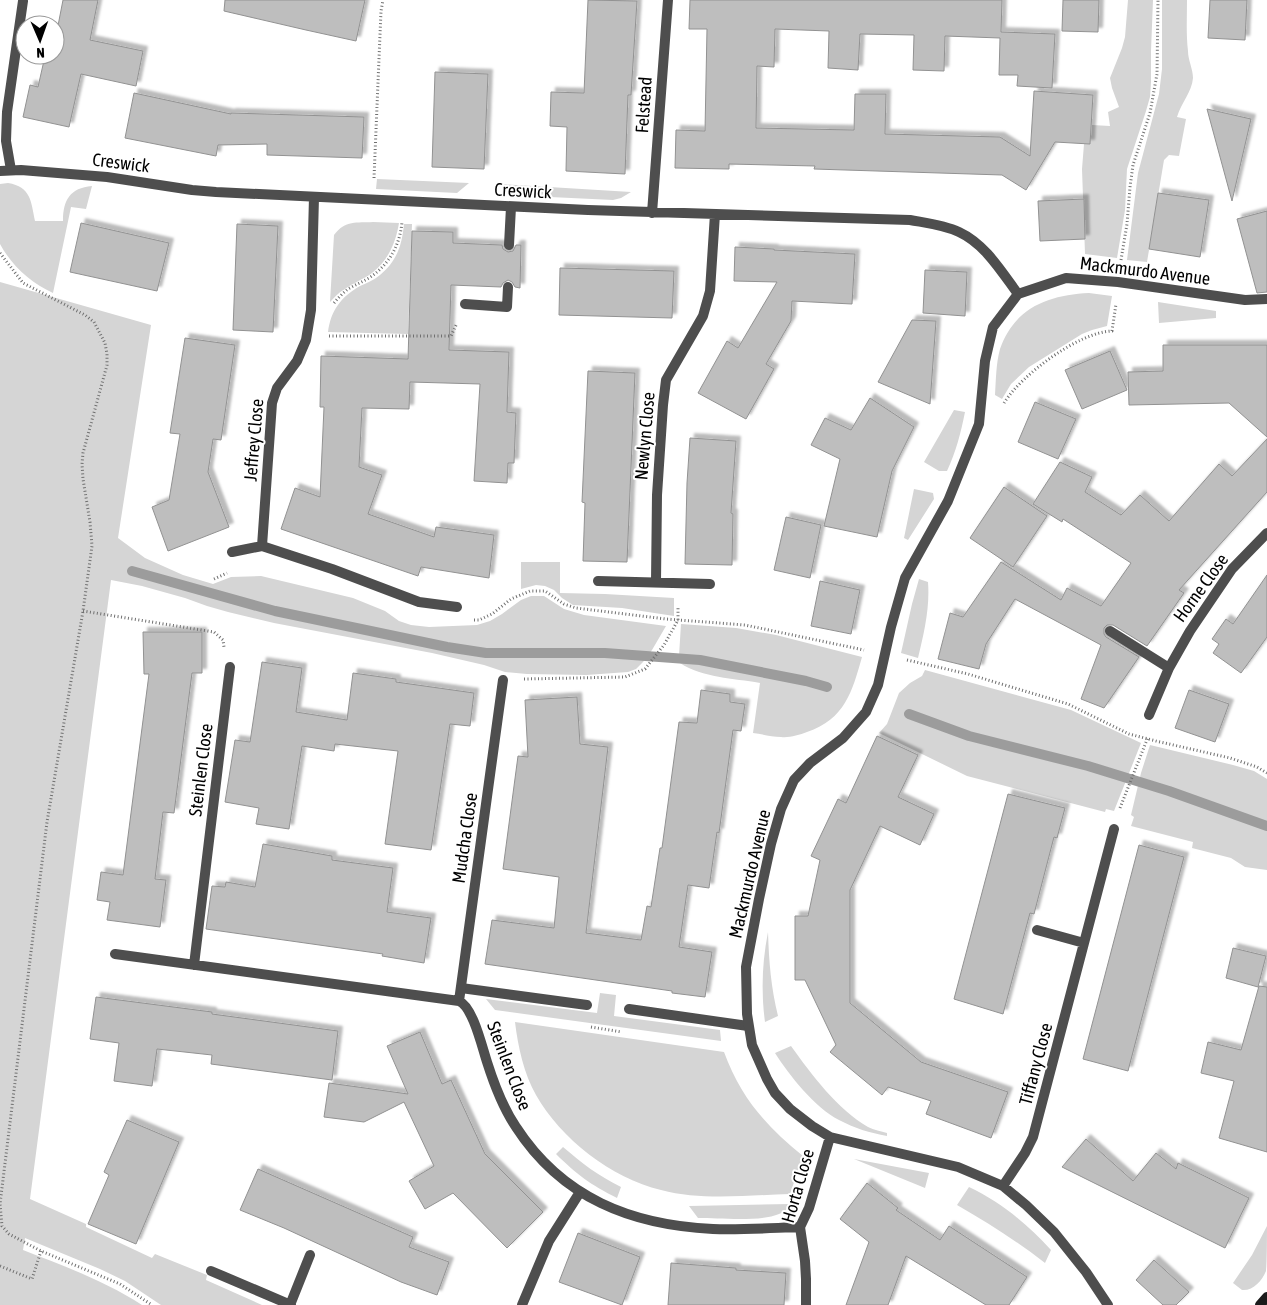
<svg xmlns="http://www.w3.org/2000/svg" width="1267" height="1305" viewBox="0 0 1267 1305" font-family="'Asap Condensed',sans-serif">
<defs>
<filter id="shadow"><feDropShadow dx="4.5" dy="-4.5" stdDeviation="1" flood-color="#0004"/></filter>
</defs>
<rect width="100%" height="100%" fill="#fff"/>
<!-- green -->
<path fill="#d5d5d5" d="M1128 0H1153L1151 51V82L1150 97 1146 111 1127 169 1125 210 1117 258 1085 254 1082 169 1084 144H1090L1092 125 1110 126 1108 112 1119 107 1112 88 1110 78 1122 48 1125 37Z
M1162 0H1187C1187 17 1186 34 1188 51 1188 60 1193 69 1193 78 1192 92 1181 103 1177 117L1186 119 1179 156 1169 155 1164 160 1147 262 1127 260 1138 173 1159 94 1162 69Z
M377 179 469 183 457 193 376 189Z
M8 183C31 187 31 201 35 221H63C63 200 70 188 92 186L86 209 71 207 53 293C31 283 12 266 0 244V184Z
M499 184 631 192 621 198 613 200 507 195 502 186Z
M373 222 399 223C396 242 388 261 372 273 364 279 353 283 345 289 339 292 335 297 330 302L334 235C345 220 357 223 373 222Z
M404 224H412L408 334 328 332C331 310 341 297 360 286 367 283 374 280 380 275 397 261 402 245 404 224Z
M0 282 151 325 118 538 145 558 183 575 213 584 231 577 261 576 353 598 385 611 399 621 411 625 429 627 477 625 490 621 502 614 521 600 531 596H544L564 609 584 615 666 626 652 650 643 662 636 669 628 672 586 675 527 674 505 672 484 665 432 653 274 623 228 612 207 606 185 598 142 586 111 580 30 1199 86 1224V1227L152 1258 155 1254 207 1275 206 1280 262 1305H161L125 1281 100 1269 25 1238 23 1250C64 1266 105 1281 142 1305H0Z
M1089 293 1112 296 1107 326 1092 330 1082 334 1029 367 1011 384 1002 399 995 395C996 380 996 363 1000 349 1015 307 1049 295 1089 293Z
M1158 302 1216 311V318L1159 323Z
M954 410 965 412C961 432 956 452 947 471H939L924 462Z
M914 489 933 493 934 499 908 540 904 538Z
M521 562H560V593L605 594 674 598V616L622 608 573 605 562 598 554 590 545 586 536 585 521 589Z
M919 579 928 582C930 608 924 633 918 658L901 653 912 604Z
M681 624 736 628 776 635 862 657C852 692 845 719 807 732 799 735 789 738 781 737 772 737 762 734 753 733L760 683C733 678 703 678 680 663L679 656Z
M925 670 1071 710 1141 743 1114 811 1106 809 1105 812 967 776 879 733 887 724 899 693 910 683 922 676Z
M1150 745 1233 765 1254 771 1267 779V870L1245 867 1231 858 1192 848 1193 842 1131 826 1134 817 1131 815 1141 773Z
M768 932C769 963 771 987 778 1016L765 1022C761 992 762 963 768 932Z
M600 993 616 995 614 1016 720 1030 721 1041 495 1010 486 999 597 1013Z
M515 1022 724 1052C741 1098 766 1126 803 1156L790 1194C748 1195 702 1201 661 1190 611 1178 561 1139 536 1095 524 1074 518 1047 515 1022Z
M791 1046C811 1074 838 1110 868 1127 874 1130 881 1131 887 1133V1136C870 1133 854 1128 839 1120 815 1108 789 1075 775 1053Z
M563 1147C583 1164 597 1175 621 1187L617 1198C591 1185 576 1174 556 1154Z
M854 1159 929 1173 925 1188Z
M969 1187C1001 1202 1027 1224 1051 1250L1045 1263C1017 1241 988 1223 957 1205Z
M790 1204C788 1209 784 1212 779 1214 760 1222 720 1218 698 1218L689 1206Z
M1267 1226C1267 1235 1267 1265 1266 1271 1262 1281 1253 1291 1242 1290L1233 1283 1252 1255Z"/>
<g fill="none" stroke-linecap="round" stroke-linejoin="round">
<!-- stream -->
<path stroke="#9c9c9c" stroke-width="10" d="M132 571 275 611 447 647 486 653H605L700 660 806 681 827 687
M909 714 969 736 1088 766 1169 791 1267 826"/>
</g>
<!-- building -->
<path fill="#bebebe" stroke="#929292" filter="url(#shadow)" d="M63 0H98L90 40 143 51 136 86 81 74 69 127 23 117 30 85 38 87 45 56 51 58 52 55H55V41Z
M225 0H365L356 41 306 30 224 11Z
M588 0 637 1 631 95H628L625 174 566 171 567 127 550 126 551 92 584 93Z
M690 0H1002L1001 32 1055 34 1052 88 1017 86 1018 75H999L1000 38 945 36 944 71 913 70 914 35 860 34 858 70 828 68 829 31 775 29 774 67 757 66 756 128 854 130 855 94H886L885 134 1000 137 1030 156 1034 91 1093 95 1090 144 1055 142 1026 190 1002 175 814 169 815 166 729 164V169L675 168 676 130 705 131 707 29H689Z
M1063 0H1099L1098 32 1062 31Z
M1210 0H1247L1245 40 1208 38Z
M435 72 488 74 484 169 432 167Z
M134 93 231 114V113L364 117 362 158 267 155V144L218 145 216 156 125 138Z
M1207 109 1251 119 1232 201Z
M1158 193 1209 200 1200 257 1149 249Z
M1084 199 1085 239 1040 241 1038 201Z
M1267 211V292L1257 293 1237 219Z
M81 223 169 243 157 291 70 272Z
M237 224 278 226 273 332 233 330Z
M412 231 453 232V243L502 245 503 249 508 252 513 251 516 245H521L520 288 515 287 512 282 508 280 503 283 501 287 451 285 449 350 509 352 507 412 516 413 514 463H508L507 483 474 481 480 384 410 382 409 409 362 408 359 467 382 475 368 514 434 537 436 527 494 535 489 578 421 567 418 576 281 529 295 488 320 497 324 407H320L321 356 408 359Z
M735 247 774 249V250L855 254 852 304 792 301 791 321 766 364 774 369 746 419 698 393 727 341 738 348 777 282 734 281Z
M560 268 674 271 672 318 559 315Z
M925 270 967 272 965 316 923 313Z
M912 320 936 321 930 404 878 382Z
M185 338 235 345 221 440 213 439 208 472 229 527 168 551 152 507 169 500 180 434 170 433Z
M1163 345H1267V437L1229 403 1129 405 1128 372 1163 371Z
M1110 351 1127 390 1082 409 1065 370Z
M588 371 635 373 627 562 583 561 585 503 582 502Z
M870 398 914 427 892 471 877 537 824 526 840 459 811 445 825 418 851 430Z
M1035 402 1076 419 1058 459 1018 442Z
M690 438 736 441 731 513 733 514 732 565 685 564 687 483Z
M1267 439V492L1179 590 1184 593 1147 646 1113 625H1107L1104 628V634L1106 637 1139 657 1104 708 1081 699 1101 645 1015 599 986 644 979 669 938 659 950 613 963 617 1001 562 1061 600 1067 588 1101 606 1131 563 1063 519 1062 522 1033 504 1060 462 1092 477 1085 492 1121 515 1140 495 1169 521 1219 464 1232 476Z
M1004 487 1047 516 1013 567 970 538Z
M786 517 821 525 810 578 774 570Z
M1267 575V637L1241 673 1213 653 1219 644 1212 639 1226 619 1233 624Z
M820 581 860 590 851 634 811 626Z
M143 632H202V673H192L174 813 163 812 155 879 166 880 160 927 107 920 110 902 97 900 101 872 123 875 149 674H144Z
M262 662 302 668 296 712 347 720 353 673 396 679V682L474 693 470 726 450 724 431 850 385 844 398 751 335 744 334 751 302 746 289 829 256 824 259 808 225 802 235 740 250 742Z
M701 690 730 694V702L745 704 741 731 733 730 719 833 717 832 709 888 688 885 679 947 712 952 705 997 672 993V991L485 964 492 920 554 928 559 877 503 869 518 756 528 757 525 700 577 697 580 744 608 747 586 933 641 940 647 906 651 907 660 848H662L679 722 697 723Z
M1189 690 1229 704 1215 742 1175 728Z
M877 736 918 755 898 797 934 814 920 845 880 826 850 890V1003L921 1062 1008 1092 991 1138 926 1114 931 1101 888 1087 882 1095 830 1052 836 1045 805 980H795V916H808L820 860 811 856 838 799 846 803Z
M1008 794 1065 808 1057 838 1054 837 1034 914 1030 913 1003 1014 954 999Z
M263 844 332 856V860L393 868 387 912 431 918 424 963 382 956 383 954 206 929 212 886 225 887 226 882 255 887Z
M1139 845 1184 857 1128 1071 1083 1059Z
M1233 948 1266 956 1258 987 1226 978Z
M1259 986 1267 987V1152L1219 1138 1234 1081 1201 1073 1208 1042 1241 1050Z
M96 997 212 1012V1014L338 1031 332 1080 211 1064 212 1055 157 1049 152 1086 114 1081 119 1043 90 1039Z
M420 1032 442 1084 451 1080 485 1154 543 1212 507 1248 453 1193 425 1209 409 1181 434 1166 404 1102 364 1122 324 1117 329 1083 408 1094 387 1046Z
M127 1120 179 1142 136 1244 88 1224 109 1175 104 1172Z
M1086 1139 1133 1181 1156 1153 1176 1169 1178 1163 1249 1198 1225 1248 1062 1167Z
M258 1169 413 1237 409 1247 449 1262 437 1295 401 1282 284 1228 240 1210Z
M867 1183 898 1208 896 1210 940 1240 949 1226 1027 1277 1009 1305H986L906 1256 888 1305H846L869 1242 840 1219Z
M578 1233 640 1257 622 1305 559 1282Z
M1154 1260 1189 1292 1176 1305H1163L1136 1280Z
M671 1263 736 1268V1270L786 1273 784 1305H668Z"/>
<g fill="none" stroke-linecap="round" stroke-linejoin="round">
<!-- path -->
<path stroke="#707070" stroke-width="3" stroke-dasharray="1 2.5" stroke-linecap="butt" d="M374 178 381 11 383 0
M0 253 23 283 85 315 94 322 105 343 107 354V365L83 453 82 464 83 479 90 522 92 546 83 611 47 822 0 1204 2 1226 9 1234 41 1251 120 1284 152 1305
M1121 260 1127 224 1130 187 1133 165 1150 113 1157 74 1158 0
M334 303C338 298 343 293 348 289 355 285 362 282 369 278 389 265 400 245 402 222
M329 336H451L457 323
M1004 403C1021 375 1079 332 1112 331L1116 304
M214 579 227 573
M83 611 214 632 223 640 224 647
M474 620H479L492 614 511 599 530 591H545L564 604 576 608 666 619 745 625 864 650
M907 660 968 674 1068 704 1129 734 1156 741 1230 758 1257 767 1267 773
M524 679 625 677 645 669 664 645 678 620V606
M1120 808 1148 737
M591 1027 622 1032
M0 1266 32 1279 41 1251"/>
<!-- lane -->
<path stroke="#4e4e4e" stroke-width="10" d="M11 170 6 141 7 112 23 1
M509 245 511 207
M465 304 507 307 508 287
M461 988 587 1005
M629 1009 748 1026"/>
<!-- street -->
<path stroke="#4e4e4e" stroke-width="10" d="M0 171 21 170 107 177 192 190 216 192 588 210 910 220C926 223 944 225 959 232 985 244 1001 271 1018 294
M652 213 668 0
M262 546 272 403 277 388 297 361 306 340 311 310 314 197
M232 552 262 546 332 569 419 602 457 607
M598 581 710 584
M656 582 657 495 663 405 666 380 703 316 710 291 715 214
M1110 631 1169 668
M1149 715 1169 668 1190 631 1232 569 1267 533
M1037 930 1084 943
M115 954 459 1001C473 1007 482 1047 487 1062 494 1084 503 1108 516 1127 562 1198 631 1225 713 1229 742 1230 771 1228 800 1227
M194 965 230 667
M459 1001 503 680
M1003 1186 1025 1153 1033 1137 1114 829
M211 1271 291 1305
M290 1305 310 1255
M522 1305 549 1241 580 1192
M806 1305V1279L805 1261 800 1227 809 1208 830 1137
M1108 1305 1086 1272 1054 1232 1026 1205 1003 1186 958 1167 830 1137 812 1126 790 1109 775 1093 767 1079 752 1045 747 1014 746 967 759 899 771 844 781 809 794 780 810 763 843 738 866 712 878 685 891 627 905 578 948 501 979 424 985 361 993 327 1018 294 1066 278 1118 282 1245 300 1267 299"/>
<!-- secondary -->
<path stroke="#1b1b1b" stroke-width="10" d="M1260 1305 1267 1297"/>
</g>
<g text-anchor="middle" stroke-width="4" stroke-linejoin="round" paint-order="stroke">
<!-- street labels -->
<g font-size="18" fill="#000" stroke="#fff">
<text transform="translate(644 105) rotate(-86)" y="6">Felstead</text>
<text transform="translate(121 163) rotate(7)" y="6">Creswick</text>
<text transform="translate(523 191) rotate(3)" y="6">Creswick</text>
<text transform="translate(1145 271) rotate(7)" y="6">Mackmurdo Avenue</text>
<text transform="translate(645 436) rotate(-85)" y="6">Newlyn Close</text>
<text transform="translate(254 440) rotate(-85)" y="6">Jeffrey Close</text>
<text transform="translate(1201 588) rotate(-54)" y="6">Horne Close</text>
<text transform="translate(201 770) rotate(-83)" y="6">Steinlen Close</text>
<text transform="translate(465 838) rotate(-82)" y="6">Mudcha Close</text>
<text transform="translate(750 874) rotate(-77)" y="6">Mackmurdo Avenue</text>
<text transform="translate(1036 1064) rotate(-75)" y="6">Tiffany Close</text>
<text transform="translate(509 1066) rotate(69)" y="6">Steinlen Close</text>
<text transform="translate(798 1186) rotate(-74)" y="6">Horta Close</text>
</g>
</g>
<!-- north arrow -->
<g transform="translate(40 40) rotate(178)"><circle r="24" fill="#ffffff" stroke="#999999"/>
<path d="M0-4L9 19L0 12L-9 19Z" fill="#000000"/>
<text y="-8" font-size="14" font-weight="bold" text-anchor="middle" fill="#000000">N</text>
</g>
</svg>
